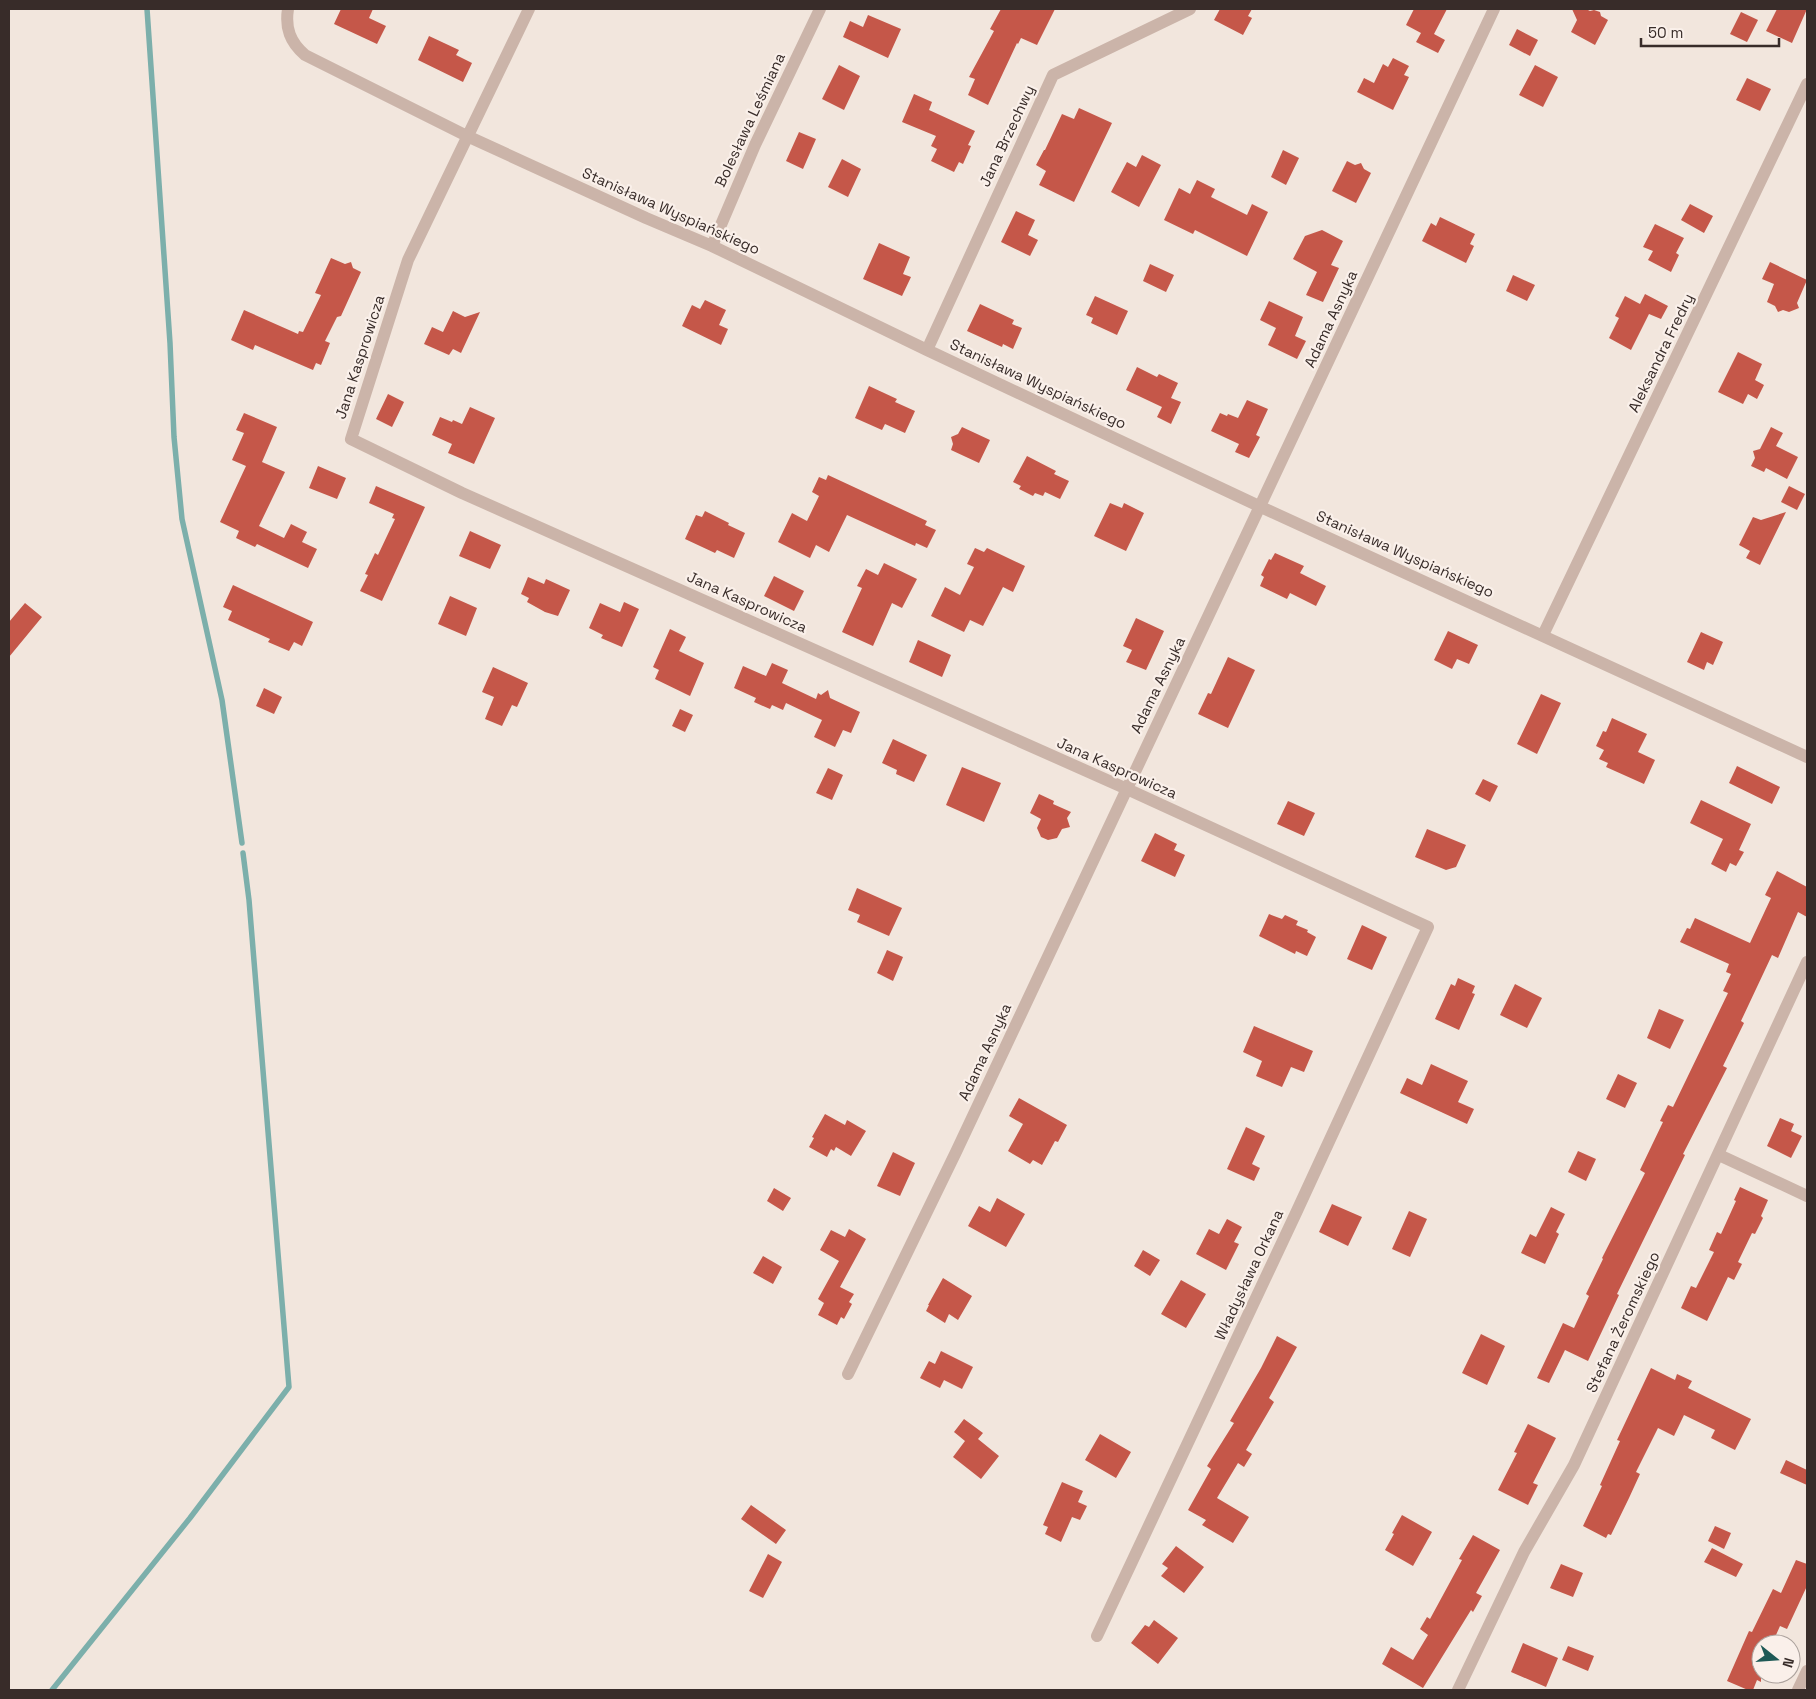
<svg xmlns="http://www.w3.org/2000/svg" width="1816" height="1699" viewBox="0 0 1816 1699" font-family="'Space Grotesk',sans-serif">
<rect width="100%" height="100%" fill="#f2e6dd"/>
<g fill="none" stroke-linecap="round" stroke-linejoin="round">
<!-- stream -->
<path stroke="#7cafab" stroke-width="5.5" d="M147 9 170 343 174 437 182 519 222 700 242 843
M52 1690 190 1518 289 1387 249 900 243 853"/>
</g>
<!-- building -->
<path fill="#c55749" d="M341 9H373L369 18 386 26 377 44 334 24Z
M1001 9H1055L1037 45 1021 38 1018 44 1017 43 988 105 968 95 975 79 969 77 994 31 990 29Z
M1220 9H1252L1248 16 1252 18 1243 35 1214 20Z
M1414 9H1447L1434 34 1445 40 1438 53 1416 42 1421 33 1406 25Z
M1572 9H1586L1590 11 1594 10 1600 12 1601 16 1608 20 1595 45 1571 32 1577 20Z
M1777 9H1807L1792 43 1766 31Z
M1741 12 1758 20 1747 42 1730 34Z
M868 15 901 29 888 58 843 37 850 21 863 27Z
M1517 29 1538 40 1530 56 1509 45Z
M429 36 459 50 456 55 472 63 463 82 418 60Z
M1393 58 1409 66 1404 75 1409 77 1393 110 1357 92 1364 78 1374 83 1383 64 1388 67Z
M839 65 860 76 844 110 822 99Z
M1535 65 1558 77 1543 107 1519 95Z
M1747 78 1771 89 1760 111 1736 100Z
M914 94 932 102 929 110 975 131 968 145 971 146 963 164 959 162 954 172 931 161 937 149 931 146 936 136 902 122Z
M1079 108 1112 123 1074 202 1039 185 1046 171 1036 165 1044 150H1045L1062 114 1074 119Z
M799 132 816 139 803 169 786 161Z
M1283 150 1299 158 1286 185 1271 177Z
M1142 155 1161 165 1139 207 1111 192 1127 162 1136 167Z
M842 159 861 169 848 197 828 187Z
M1347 161 1355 165 1361 163 1364 169 1371 173 1356 203 1332 191Z
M1197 180 1215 189 1211 197 1247 215 1252 204 1268 212 1247 256 1195 230 1193 234 1164 220 1179 188 1190 194Z
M1690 204 1713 216 1704 233 1681 220Z
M1016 211 1035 220 1028 235 1038 240 1030 256 1001 242Z
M1440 217 1475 234 1470 244 1474 246 1466 263 1422 241 1431 223 1436 226Z
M1655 224 1684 238 1676 253 1679 255 1671 272 1648 260 1653 251 1643 247Z
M1322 230 1343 241 1331 265 1339 268 1323 302 1306 295 1317 272 1293 259 1305 236Z
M879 243 910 257 903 274 911 277 902 296 863 279Z
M331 258 345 264 351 262 353 268 361 272 341 316 337 317 325 341 330 343 321 365 316 363 313 370 255 345 253 350 231 340 244 310 298 334 299 331 303 332 321 295 315 293Z
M1770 262 1807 280 1797 303 1799 308 1789 312 1783 310 1778 312 1775 306 1767 302 1774 284 1762 279Z
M1150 264 1174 275 1166 292 1143 281Z
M1513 275 1535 285 1527 301 1506 291Z
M1645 294 1668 306 1661 319 1649 314 1631 350 1609 338 1619 318 1615 316 1625 296 1640 304Z
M1095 296 1128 311 1117 335 1091 323 1093 318 1086 315Z
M705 300 726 310 719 325 728 329 721 345 682 326 692 305 700 309Z
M1269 301 1303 317 1295 336 1306 341 1297 359 1268 345 1276 328 1260 320Z
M980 304 1014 320 1012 324 1022 328 1013 349 1003 344 1002 347 967 331Z
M453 311 465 317 480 312 461 353 453 349 449 355 424 344 432 327 443 332Z
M1738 352 1762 364 1755 380 1764 385 1757 399 1748 394 1743 404 1718 392Z
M1137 367 1157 377 1159 374 1178 383 1171 398 1181 402 1171 424 1157 417 1162 407 1126 390Z
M869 386 897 399 895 402 915 411 905 433 885 424 882 430 855 418Z
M388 394 404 402 392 427 376 419Z
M1247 400 1268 409 1256 435 1260 437 1249 458 1235 452 1239 444 1211 431 1220 413 1227 416 1228 414 1238 418Z
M470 407 495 418 474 464 448 453 452 444 432 435 440 417 452 422 453 420 462 424Z
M244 413 277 427 262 462 285 472 259 526 284 538 291 524 307 532 302 542 317 549 308 568 257 544 255 547 236 538 239 531 220 522 246 466 232 460 244 433 236 430Z
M962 427 990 440 979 463 951 450 953 444 951 437 958 434Z
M1771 427 1783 433 1776 446 1798 457 1787 479 1766 468 1764 472 1751 466 1755 458 1753 451 1760 449Z
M1027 456 1056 471 1054 474 1069 481 1060 499 1045 492 1043 496 1035 493 1033 496 1019 489 1021 486 1013 482Z
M318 466 346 478 337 499 309 488Z
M828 475 927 521 925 525 936 530 927 548 916 543 915 546 847 515 829 552 816 545 810 558 778 542 792 513 807 521 819 496 812 492 819 477 826 480Z
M376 486 425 507 382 601 360 591 368 575 365 574 375 553 378 555 395 519 392 518 394 514 369 503Z
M1789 486 1805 494 1797 510 1781 502Z
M1110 503 1122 508 1124 503 1144 513 1126 551 1094 536Z
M705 511 729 523 728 525 745 533 734 558 717 550 715 553 685 539 696 515 702 517Z
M1786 512 1760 565 1746 558 1750 551 1739 545 1753 517 1761 520Z
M470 531 501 545 490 569 459 556Z
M975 548 984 552 987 548 1025 566 1013 592 1003 587 983 626 970 620 964 632 931 616 945 587 960 595 974 567 967 564Z
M1275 553 1304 566 1300 573 1326 586 1316 606 1290 593 1287 599 1260 586 1264 577 1261 575 1269 559 1271 560Z
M884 563 917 579 902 608 892 603 873 646 842 632 862 588 857 586 866 569 878 575Z
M774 576 804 591 794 611 764 596Z
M528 577 544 584 546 579 570 590 558 616 545 612 527 602 529 598 521 594Z
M233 585 313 622 302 646 294 642 289 651 268 642 270 639 228 620 232 611 223 607Z
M450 596 477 608 466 636 438 624Z
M624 602 639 609 622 647 601 638 603 635 589 628 600 603 620 612Z
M25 603 42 617 9 657V622Z
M1136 618 1164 631 1146 670 1126 662 1132 650 1123 646Z
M670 629 686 637 679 651 704 663 690 696 655 679 659 670 653 667Z
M1448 631 1478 645 1469 664 1457 659 1452 669 1434 660Z
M1701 632 1723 642 1713 665 1707 662 1704 670 1687 662Z
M918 640 951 655 942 677 909 662Z
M1228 657 1255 670 1228 728 1198 714 1208 693 1211 694Z
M772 663 788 670 782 683 816 699 818 693 821 695 828 690 830 698 860 712 851 733 843 730 835 747 814 737 822 720 786 703 783 710 772 705 770 709 754 702 756 698 734 688 743 666 766 676Z
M493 667 528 683 517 707 512 705 502 726 485 719 494 697 482 692Z
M264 688 282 697 274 714 256 706Z
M1541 694 1561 703 1537 754 1517 744Z
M680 709 693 715 685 732 672 726Z
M1612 718 1647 734 1638 752 1655 760 1644 784 1606 767 1608 763 1599 759 1604 750 1596 746 1603 731 1606 732Z
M893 739 927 755 914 782 896 774 897 770 882 763Z
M1737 766 1780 787 1772 804 1729 783Z
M962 767 1001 783 984 822 946 805Z
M828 768 843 775 832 800 816 793Z
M1483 779 1498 786 1490 802 1475 794Z
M1039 794 1054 801 1053 804 1071 812 1067 818 1070 827 1062 829 1057 838 1048 840 1041 837 1037 828 1041 819 1030 813Z
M1701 800 1751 824 1739 850 1744 852 1736 866 1730 863 1726 872 1711 864 1723 839 1690 823Z
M1288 801 1315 813 1304 836 1277 824Z
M1427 829 1466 845 1456 867 1446 870 1415 857Z
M1155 833 1177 844 1174 850 1185 855 1175 877 1141 861Z
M1777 871 1807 887V917L1798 912 1778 958 1772 955 1741 1021 1744 1023 1723 1066 1727 1068 1683 1154 1685 1155 1617 1294 1619 1295 1588 1361 1565 1350 1549 1383 1537 1378 1563 1323 1574 1328 1589 1296 1586 1294 1603 1259 1602 1258 1645 1173 1640 1170 1663 1122 1660 1121 1668 1105 1673 1107 1728 993 1723 991 1731 974 1726 972 1729 964 1680 942 1687 928 1690 929 1695 918 1750 943 1771 898 1765 895Z
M857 888 902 908 889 936 857 922 860 915 848 910Z
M1269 914 1282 919 1285 915 1298 921 1296 925 1308 930 1307 932 1316 937 1307 956 1296 951 1295 954 1259 936Z
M1362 925 1387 937 1372 970 1347 959Z
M887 950 903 957 893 981 877 973Z
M1458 978 1475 986 1472 993 1475 994 1459 1030 1435 1019 1451 984 1455 986Z
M1515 984 1542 998 1527 1028 1500 1015Z
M1659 1009 1684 1020 1670 1049 1647 1038Z
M1254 1026 1313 1051 1304 1072 1291 1067 1282 1087 1256 1076 1262 1061 1243 1052Z
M1431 1064 1468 1081 1458 1102 1474 1109 1467 1124 1400 1093 1407 1078 1422 1085Z
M1618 1074 1637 1083 1625 1108 1606 1099Z
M1019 1098 1067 1125 1058 1142 1055 1141 1042 1165 1033 1160 1030 1164 1008 1151 1023 1124 1009 1116Z
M825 1114 845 1125 847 1120 866 1131 851 1156 836 1147 834 1151 831 1149 827 1157 809 1147 814 1138 812 1137Z
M1780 1118 1794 1124 1791 1131 1802 1136 1791 1158 1767 1146Z
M1246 1127 1265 1136 1252 1164 1260 1168 1254 1181 1227 1169Z
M1578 1151 1596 1159 1586 1181 1568 1172Z
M893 1152 915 1163 900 1196 877 1186Z
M1740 1187 1768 1200 1761 1216 1763 1218 1755 1234 1752 1233 1738 1262 1742 1264 1734 1280 1728 1277 1707 1321 1681 1308 1691 1286 1696 1288 1714 1252 1709 1250 1717 1232 1721 1234 1736 1201 1734 1200Z
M774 1188 791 1198 783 1211 767 1201Z
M997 1198 1025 1214 1006 1247 968 1226 979 1206 990 1212Z
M1332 1204 1362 1217 1348 1246 1319 1232Z
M1551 1207 1565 1214 1556 1232 1559 1234 1545 1264 1521 1253 1530 1234 1536 1237Z
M1409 1211 1427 1219 1410 1257 1392 1249Z
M1227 1219 1242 1227 1234 1242 1239 1244 1226 1270 1196 1254 1209 1229 1219 1234Z
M849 1229 866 1239 840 1287 854 1294 849 1302 852 1304 844 1319 841 1317 837 1325 818 1315 824 1303 818 1299 839 1261 820 1250 831 1230 845 1237Z
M1143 1250 1160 1260 1150 1276 1134 1266Z
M763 1256 782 1267 773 1284 753 1273Z
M943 1278 972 1296 958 1320 949 1314 945 1323 926 1311 929 1305H928Z
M1181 1280 1206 1294 1186 1328 1161 1314Z
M1481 1334 1505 1346 1487 1385 1462 1373Z
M1277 1336 1297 1347 1269 1398 1274 1402 1246 1450 1252 1454 1244 1467 1238 1463 1217 1498 1249 1517 1233 1543 1202 1525 1206 1520 1188 1510 1211 1469 1207 1466 1234 1423 1230 1421 1261 1368Z
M941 1351 973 1367 962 1389 944 1380 940 1388 920 1378 929 1361 935 1364Z
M1651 1368 1675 1380 1677 1374 1692 1381 1688 1388 1751 1419 1735 1450 1711 1438 1715 1430 1684 1415 1674 1436 1658 1428 1636 1472 1640 1474 1629 1498 1611 1535 1608 1534 1606 1538 1583 1526 1602 1486 1600 1485 1620 1441 1617 1440Z
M964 1419 983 1433 978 1439 999 1456 981 1479 953 1457 965 1441 954 1432Z
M1528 1424 1556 1438 1533 1483 1538 1485 1528 1505 1498 1490 1517 1453 1514 1452Z
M1100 1434 1131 1452 1116 1478 1085 1460Z
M1786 1460 1807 1470V1485L1780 1473Z
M1062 1482 1083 1491 1078 1502 1087 1506 1080 1520 1072 1517 1061 1542 1045 1534 1048 1527 1043 1525Z
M751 1505 786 1530 776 1544 741 1519Z
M1402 1515 1432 1532 1413 1566 1385 1550 1394 1534 1392 1533Z
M1715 1526 1731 1533 1724 1549 1708 1541Z
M1473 1535 1500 1550 1476 1593 1482 1596 1473 1612 1471 1610 1423 1688 1382 1664 1391 1647 1413 1660 1428 1635 1420 1629 1427 1617 1430 1619 1462 1560 1459 1559Z
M1176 1546 1204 1567 1184 1593 1161 1576 1168 1568 1162 1564Z
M1712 1548 1743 1564 1736 1577 1704 1562Z
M768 1554 782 1562 763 1598 749 1591Z
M1796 1560 1807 1564V1586L1787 1629 1780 1626 1772 1644H1761V1682L1757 1680 1753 1690H1748L1727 1681 1749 1631 1752 1632 1773 1589 1781 1593Z
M1561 1564 1583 1573 1573 1597 1550 1588Z
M1154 1620 1178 1638 1158 1664 1131 1643 1145 1625 1149 1627Z
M1523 1643 1558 1658 1546 1687 1511 1672Z
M1568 1646 1594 1656 1588 1671 1562 1660Z"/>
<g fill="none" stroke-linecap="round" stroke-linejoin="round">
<!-- street -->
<path stroke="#cbb4a9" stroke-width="12" d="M288 9C285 28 290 42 305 55L467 136 646 218 712 246 927 350 1261 507 1807 757
M529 9 408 260 351 439 462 493 1127 789 1428 927 1296 1213 1097 1636
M712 246 755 145 820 9
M927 350 1053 75 1190 9
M1543 635 1807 84
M1719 1155 1807 1196
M848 1374 956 1152 1494 9
M1458 1690 1524 1552 1574 1465 1807 962
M1798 1690 1807 1671"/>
</g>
<g text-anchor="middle" stroke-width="4.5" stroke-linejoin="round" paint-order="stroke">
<!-- street labels -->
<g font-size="15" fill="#382c29" stroke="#faf0ea">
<text transform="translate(750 120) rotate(-65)" y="5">Bolesława Leśmiana</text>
<text transform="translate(1007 136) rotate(-65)" y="5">Jana Brzechwy</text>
<text transform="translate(671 211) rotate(24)" y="5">Stanisława Wyspiańskiego</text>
<text transform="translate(1331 319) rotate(-65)" y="5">Adama Asnyka</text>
<text transform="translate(1661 353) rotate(-64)" y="5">Aleksandra Fredry</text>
<text transform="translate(360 357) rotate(-72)" y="5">Jana Kasprowicza</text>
<text transform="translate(1038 384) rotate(25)" y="5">Stanisława Wyspiańskiego</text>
<text transform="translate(1405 554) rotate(24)" y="5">Stanisława Wyspiańskiego</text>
<text transform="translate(747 602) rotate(24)" y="5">Jana Kasprowicza</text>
<text transform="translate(1158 685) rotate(-64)" y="5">Adama Asnyka</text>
<text transform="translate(1117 768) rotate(24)" y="5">Jana Kasprowicza</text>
<text transform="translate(985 1052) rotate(-65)" y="5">Adama Asnyka</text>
<text transform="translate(1249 1275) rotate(-65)" y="5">Władysława Orkana</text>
<text transform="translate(1623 1322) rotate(-65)" y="5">Stefana Żeromskiego</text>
</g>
</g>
<!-- border -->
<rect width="1816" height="1699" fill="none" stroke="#382c29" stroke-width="20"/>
<!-- north arrow -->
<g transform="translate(1776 1659) rotate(107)"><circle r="24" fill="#faf0ea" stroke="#aca29d"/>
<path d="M0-4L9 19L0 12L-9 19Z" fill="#1e5956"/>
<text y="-8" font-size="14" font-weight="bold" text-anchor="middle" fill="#382c29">N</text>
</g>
<!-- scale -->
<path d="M1641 38v8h138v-8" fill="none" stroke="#382c29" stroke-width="2.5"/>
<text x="1648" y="38" font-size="15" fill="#382c29" stroke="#faf0ea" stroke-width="4" paint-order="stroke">50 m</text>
</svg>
